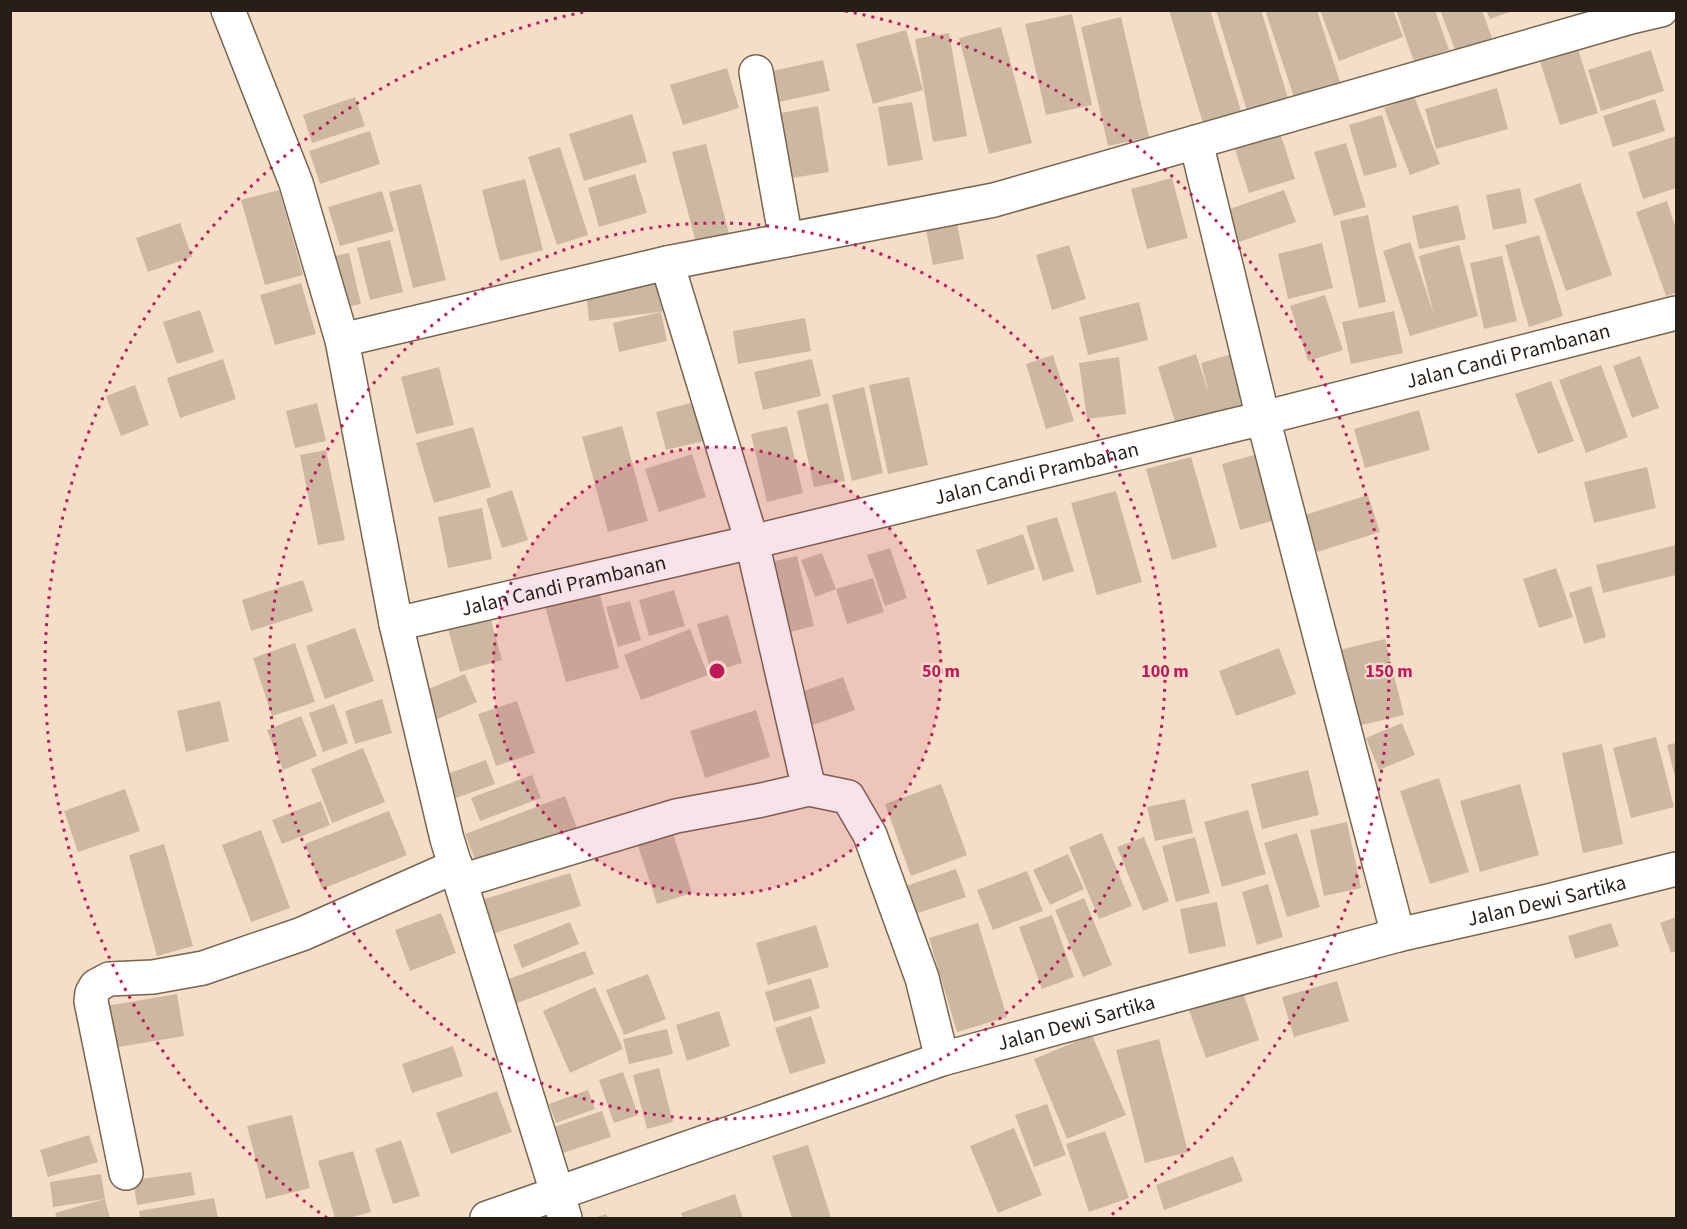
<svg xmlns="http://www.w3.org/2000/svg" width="1687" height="1229" font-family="'Source Sans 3',sans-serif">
<rect width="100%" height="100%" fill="#f4dec7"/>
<path fill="#ccb8a1" d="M1169,10h41l31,101 -38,12z
M1216,10h45l28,91 -41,13z
M1265,10h52l23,72 -46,15z
M1320,10h73l10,27 -64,24z
M1396,10h39l14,40 -35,12z
M1440,10h42l10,28 -36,14z
M1486,10h26l1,1 -23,8z
M1072,14l20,91 -46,10 -21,-91z
M1121,17l28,120 -41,9 -27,-119z
M1001,27l31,116 -43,11 -30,-116z
M906,30l17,60 -50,14 -17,-60z
M949,33l18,103 -34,6 -18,-103z
M1578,49l20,64 -38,12 -20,-64z
M1651,50l13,41 -63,20 -13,-41z
M823,60l7,31 -51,11 -7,-31z
M727,68l12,40 -56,17 -13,-40z
M1497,88l11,41 -72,20 -11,-40z
M1414,96l26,68 -30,11 -26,-67z
M355,97l10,29 -53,17 -9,-28z
M1655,99l10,32 -52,16 -10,-31z
M912,102l11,58 -35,6 -10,-59z
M818,106l11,66 -37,6 -11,-65z
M632,114l15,48 -63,19 -15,-47z
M1382,115l15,52 -33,9 -15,-51z
M1278,126l17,53 -46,14 -17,-53z
M370,131l10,33 -60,20 -11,-33z
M1676,136v52l-33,11 -15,-47z
M1346,143l20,64 -32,9 -20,-64z
M706,144l23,90 -33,9 -24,-91z
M560,147l28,88 -31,10 -29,-88z
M635,174l12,39 -48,14 -11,-39z
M1172,178l16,60 -41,11 -16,-60z
M525,179l18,71 -43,11 -18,-71z
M1580,183l32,92 -46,16 -32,-92z
M421,184l25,96 -33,8 -24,-96z
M1520,188l7,35 -34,7 -7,-35z
M279,190l24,85 -38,10 -24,-85z
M1284,190l12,32 -63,22 -12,-32z
M382,191l12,40 -54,15 -12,-39z
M1667,201l9,28v64l-10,3 -30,-84z
M1458,205l8,34 -47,10 -7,-33z
M955,213l9,46 -31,6 -9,-45z
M1368,215l18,87 -27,6 -19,-87z
M180,223l12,34 -44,15 -12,-34z
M1539,235l24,81 -34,11 -24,-82z
M390,240l13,52 -33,8 -13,-52z
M1410,242l24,73 -15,-59 40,-11 19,71 -68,20 -27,-85z
M1322,243l11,45 -45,11 -10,-45z
M1069,245l17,54 -34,11 -16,-55z
M349,253l12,51 -24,5 -12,-51z
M1502,256l15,65 -33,8 -14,-66z
M663,281l3,30 -77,10 -3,-29z
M301,283l15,51 -41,11 -15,-50z
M1325,295l18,55 -35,11 -18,-55z
M1139,302l9,38 -60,15 -9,-38z
M200,310l14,42 -37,12 -14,-42z
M1394,311l9,42 -52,11 -9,-42z
M661,312l6,29 -48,11 -6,-29z
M805,318l6,33 -73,13 -5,-33z
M1196,354l14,43 -9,-34 31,-9 16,55 -70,22 -20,-64z
M1053,355l21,66 -28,8 -20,-65z
M1640,356l19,52 -27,10 -19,-52z
M1119,357l7,57 -39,5 -8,-56z
M223,359l13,40 -56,19 -13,-40z
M812,359l9,37 -58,14 -9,-38z
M1601,365l27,72 -42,16 -27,-73z
M439,367l15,58 -38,9 -15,-57z
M909,377l19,88 -40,9 -19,-89z
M1551,381l23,60 -36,13 -23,-60z
M135,385l14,40 -28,11 -15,-40z
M864,387l19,86 -31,8 -20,-86z
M694,402l10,39 -38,9 -10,-38z
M317,403l9,38 -31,7 -9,-37z
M828,403l17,78 -31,6 -17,-76z
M1419,410l11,40 -65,18 -11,-39z
M622,426l26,95 -40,11 -26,-95z
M787,426l16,67 -36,9 -16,-68z
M473,427l18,60 -57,16 -18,-60z
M326,450l19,90 -27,5 -18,-90z
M1261,453l18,66 -39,11 -18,-66z
M692,454l14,43 -47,15 -14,-43z
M1191,457l26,90 -45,13 -26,-91z
M1647,467l9,41 -62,15 -10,-41z
M512,490l16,50 -26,8 -16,-49z
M1116,491l26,91 -45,13 -26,-92z
M1368,495l12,37 -63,20 -12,-37z
M482,508l10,51 -44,9 -10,-51z
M1057,517l17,54 -31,10 -17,-55z
M1023,534l12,35 -47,16 -12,-35z
M1676,545v30l-73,18 -7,-28z
M890,548l17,50 -22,8 -18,-51z
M822,553l14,36 -21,8 -14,-37z
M797,556l17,70 -36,9 -17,-71z
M1556,568l17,49 -34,11 -16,-49z
M873,578l11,34 -37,12 -11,-35z
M303,580l10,31 -62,20 -9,-31z
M1591,586l15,51 -22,7 -15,-51z
M674,590l11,36 -36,10 -10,-36z
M599,591l20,77 -53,14 -21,-76z
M630,601l11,39 -23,7 -12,-40z
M489,613l13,47 -42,12 -13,-47z
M728,615l14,48 -31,9 -14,-48z
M355,628l19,53 -49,18 -19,-53z
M690,629l18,46 -67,25 -17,-45z
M1385,639l19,76 -55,13 -18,-76z
M295,643l20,59 -43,14 -19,-58z
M1279,648l17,46 -60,22 -17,-45z
M465,674l12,28 -44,19 -12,-29z
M843,677l12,33 -42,15 -12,-33z
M382,699l10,34 -37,11 -10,-33z
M220,701l9,40 -43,11 -9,-41z
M517,701l18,52 -39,13 -18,-52z
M334,704l14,39 -25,9 -14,-39z
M756,710l14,47 -65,21 -15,-47z
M301,716l16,40 -34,14 -16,-40z
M1402,723l13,32 -36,15 -13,-32z
M1656,737l18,70 -43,11 -18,-70z
M1676,743v38l-9,-36z
M1602,744l21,100 -40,9 -21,-100z
M363,748l22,54 -53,21 -21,-54z
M486,760l9,24 -50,18 -9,-24z
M1308,770l11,45 -57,14 -11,-45z
M532,775l9,23 -61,23 -9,-23z
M1439,778l30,94 -39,12 -30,-93z
M941,784l26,71 -56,21 -26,-72z
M1520,784l19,71 -59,17 -20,-71z
M125,789l15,42 -62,21 -14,-41z
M565,796l12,32 -100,37 -12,-31z
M1185,799l8,34 -38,8 -8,-34z
M321,801l9,24 -48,19 -10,-24z
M1248,810l18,64 -44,13 -18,-65z
M389,811l18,44 -85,34 -17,-45z
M669,821l23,72 -35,11 -23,-71z
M1347,822l14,66 -37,8 -14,-66z
M261,830l29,78 -39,14 -29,-77z
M1102,833l30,73 -33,13 -30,-72z
M1297,833l23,74 -33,10 -23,-74z
M1144,837l25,64 -26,10 -26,-64z
M1195,837l15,56 -34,9 -14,-56z
M164,844l29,102 -36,10 -28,-101z
M1068,854l16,35 -34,16 -17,-35z
M956,869l10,28 -57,19 -9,-28z
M1027,871l16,40 -50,19 -16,-40z
M570,873l11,33 -86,27 -11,-34z
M1268,884l15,53 -26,8 -15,-53z
M1084,898l28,67 -29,12 -28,-67z
M1217,902l9,44 -37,8 -9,-45z
M441,913l15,40 -46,18 -15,-41z
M1052,915l22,62 -32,12 -23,-62z
M1676,917v34l-5,2 -11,-30z
M570,922l9,22 -57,24 -9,-23z
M978,923l29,94 -50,15 -28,-94z
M1611,923l8,23 -44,13 -7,-23z
M816,925l13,42 -61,18 -12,-42z
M585,951l9,23 -82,31 -9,-24z
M648,974l18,45 -42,16 -18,-45z
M811,978l9,30 -46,14 -9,-30z
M1337,981l12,40 -55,16 -12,-40z
M595,987l28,62 -53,24 -27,-62z
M1243,992l16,48 -53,18 -17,-48z
M177,994l7,42 -77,13 -7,-42z
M719,1011l11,35 -43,15 -11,-36z
M811,1016l15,47 -36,11 -15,-46z
M667,1029l6,25 -44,10 -6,-25z
M1092,1035l34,80 -59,24 -33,-80z
M1159,1039l29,113 -43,11 -29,-113z
M453,1046l10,30 -51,17 -10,-29z
M659,1068l14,54 -26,7 -14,-54z
M623,1072l15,43 -24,8 -15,-43z
M588,1090l7,19 -39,14 -7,-19z
M497,1091l15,41 -61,22 -15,-41z
M1047,1104l19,51 -32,12 -19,-52z
M602,1111l9,26 -54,18 -9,-26z
M292,1115l18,73 -44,11 -19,-73z
M1014,1128l28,67 -44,18 -28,-67z
M1105,1131l24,67 -40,14 -23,-68z
M89,1135l9,27 -50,15 -8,-27z
M401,1140l19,56 -27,8 -18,-55z
M808,1145l23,73h-39l-20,-62z
M353,1151l18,61 -22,6h-14l-17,-57z
M1233,1156l10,25 -79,29 -8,-25z
M191,1172l4,23 -58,10 -4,-25z
M101,1174l4,25 -52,8 -3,-25z
M735,1194l8,24h-60l-2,-5z
M214,1198l4,20h-78l-1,-7z
M105,1199l5,19h-53l-2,-5z
M606,1214l2,4h-14z"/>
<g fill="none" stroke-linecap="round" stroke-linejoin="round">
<defs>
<g id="minor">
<path d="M228,10l68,173 46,157 54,284 51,215 118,379"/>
<path d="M756,72l30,168"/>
<path d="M1196,142l67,276 135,517"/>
<path d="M667,263l85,279 57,247"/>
<path d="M342,340l325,-77 327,-63 637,-183 30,-7"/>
<path id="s1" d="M396,624l356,-82 511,-124 413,-105"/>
<path d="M461,881l215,-65 86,-16 47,-11 39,8 22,38 52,143 20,81"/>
<path d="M126,1173l-35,-172 1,-8 4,-7 13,-7 44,-2 50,-9 99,-34 154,-68"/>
<path id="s2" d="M487,1218l455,-159 456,-124 150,-34 128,-32"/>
</g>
</defs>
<use href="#minor" stroke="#776550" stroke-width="36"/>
<use href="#minor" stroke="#fff" stroke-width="33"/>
</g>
<circle cx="717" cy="671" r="224" fill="#c2185b" fill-opacity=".12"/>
<g fill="none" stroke="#c2185b" stroke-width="3" stroke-dasharray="3 6">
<circle cx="717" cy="671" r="224"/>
<circle cx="717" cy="671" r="448"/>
<path d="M327 1218A672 672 0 0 1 589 11M845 11A672 672 0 0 1 1107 1218"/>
</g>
<g text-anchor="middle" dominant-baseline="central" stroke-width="4.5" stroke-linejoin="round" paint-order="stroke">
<g font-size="21" fill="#271f17" stroke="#f4dec7">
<text stroke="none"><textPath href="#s1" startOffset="1144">Jalan Candi Prambanan</textPath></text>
<text stroke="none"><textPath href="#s1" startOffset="658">Jalan Candi Prambanan</textPath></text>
<text stroke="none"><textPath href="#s1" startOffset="172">Jalan Candi Prambanan</textPath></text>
<text stroke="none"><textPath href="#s2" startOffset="1107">Jalan Dewi Sartika</textPath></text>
<text stroke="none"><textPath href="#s2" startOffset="621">Jalan Dewi Sartika</textPath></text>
</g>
</g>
<circle cx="717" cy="671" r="9" fill="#c2185b" stroke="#f4dec7" stroke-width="3"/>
<g font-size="18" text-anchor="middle" font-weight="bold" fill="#c2185b" stroke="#f4dec7" stroke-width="4.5" stroke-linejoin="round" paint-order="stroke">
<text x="941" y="677">50 m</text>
<text x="1165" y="677">100 m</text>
<text x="1389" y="677">150 m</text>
</g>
<rect width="1687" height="1229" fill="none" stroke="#271f17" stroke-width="24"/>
</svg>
